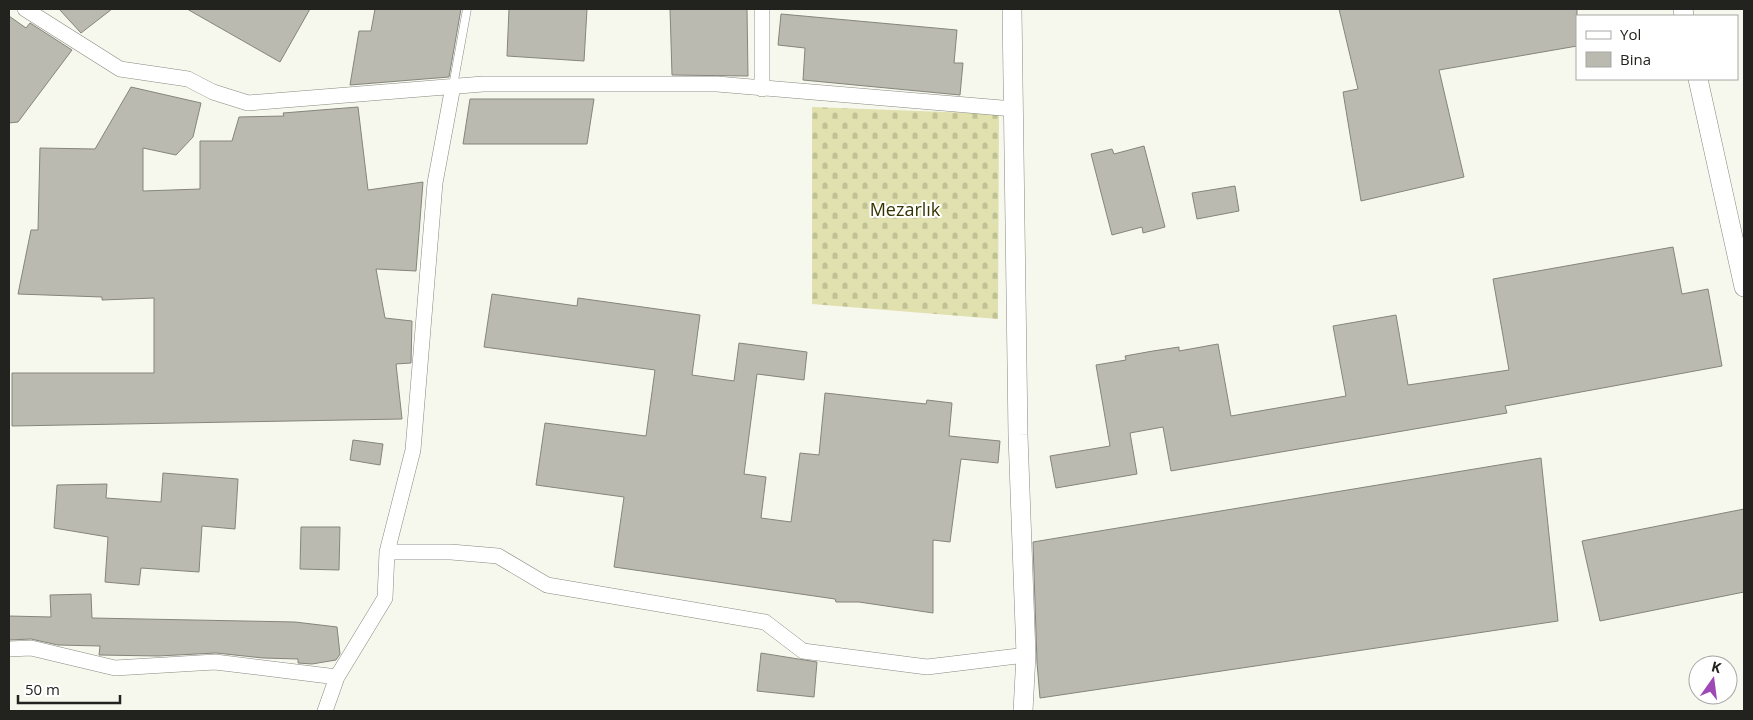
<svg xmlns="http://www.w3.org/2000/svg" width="1753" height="720" font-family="'Open Sans',sans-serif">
<defs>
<pattern id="cemetery-stones" width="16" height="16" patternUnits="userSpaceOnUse" patternTransform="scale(1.25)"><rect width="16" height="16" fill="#e0e1ae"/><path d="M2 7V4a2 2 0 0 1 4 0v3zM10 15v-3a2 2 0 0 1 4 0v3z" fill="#c0c195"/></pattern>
</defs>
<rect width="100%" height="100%" fill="#f6f7ed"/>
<path fill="url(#cemetery-stones)" d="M812,107l187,7 -1,205 -186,-15z"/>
<path fill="#babab1" stroke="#85857c" d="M59,9h53l-31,24z
M187,9h123l-30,53z
M375,9h86l-12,68 -99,8 9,-54h12z
M509,9h78l-3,52 -77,-5z
M670,9h77l1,67 -76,-1z
M1339,9h238v37l-138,24 25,107 -103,24 -18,-109 15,-3z
M781,14l176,16 -3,33h9l-3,32 -157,-15 2,-32 -27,-3z
M9,16l17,12 4,-5 42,27 -54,72 -9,1z
M131,87l70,16 -8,34 -17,18 -33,-7v43l57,-2v-48h32l7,-24 45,-1 -1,-3 75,-6 10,83 55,-8 -7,89 -40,-2 9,49 27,3 -1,42 -15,1 6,55 -390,7v-53h142v-75l-52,2v-3l-84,-3 13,-64h7l2,-82 55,1z
M470,99h124l-7,45h-124z
M1144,146l21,81 -22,6 -1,-6 -30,8 -21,-81 21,-5 2,5z
M1235,186l4,25 -42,8 -5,-26z
M1673,247l9,47 26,-5 14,77 -217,40 2,7 -336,58 -8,-44 -33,6 7,41 -81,14 -6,-32 60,-10 -14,-81 30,-5 -1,-4 28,-5 26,-4v4l39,-7 13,72 115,-20 -13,-70 63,-11 12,70 101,-15 -16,-91z
M492,294l85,12 1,-8 122,17 -8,60 42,6 5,-38 68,9 -3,28 -47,-6 -13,100 22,3 -5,41 30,4 9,-69 19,2 6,-62 101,11 1,-4 25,3 -3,33 51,5 -2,22 -37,-4 -11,83 -17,-2v73l-74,-11h-23l-1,-3 -221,-32 10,-70 -88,-12 9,-62 101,13 9,-66 -171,-23z
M353,440l30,4 -3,21 -30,-5z
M1541,458l17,163 -518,77 -3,-35 -4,-121z
M163,473l75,6 -3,50 -33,-3 -3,46 -58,-4 -2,17 -34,-3 3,-45 -54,-9 3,-43 50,-1 -1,14 55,4z
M1744,509v83l-144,29 -18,-80z
M301,527h39l-1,43 -39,-1z
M91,594l1,24 203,4 42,5 3,27 -4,6 -24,4 -14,-1v-4l-35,-1 -47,-5 -58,3 -59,-1 1,-9 -42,-1 -27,-6 -22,1v-24l42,1 -1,-22z
M761,653l56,9 -3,35 -57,-6z"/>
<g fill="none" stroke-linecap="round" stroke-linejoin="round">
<defs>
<path id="service" d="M453,86l14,-77"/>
<path id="minor" d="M25,9l95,60 68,10 25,13 35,11 235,-19h234l297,25
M762,9v80
M387,552h64l47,4 49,29 218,37 38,29 124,16 99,-12
M9,649l22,-1 84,20 100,-6 122,15
M325,711l12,-34 48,-79 2,-46 26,-102 22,-267 18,-97"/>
<path id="tertiary" d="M1012,9l6,426 8,220 -3,56
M1683,9l1,7
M1698,79l46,208"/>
</defs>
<use href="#service" stroke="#898980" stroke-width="9"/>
<use href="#minor" stroke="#898980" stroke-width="16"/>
<use href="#tertiary" stroke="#898980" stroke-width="20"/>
<use href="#service" stroke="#fff" stroke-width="8"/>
<use href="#minor" stroke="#fff" stroke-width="15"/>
<use href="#tertiary" stroke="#fff" stroke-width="19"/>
</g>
<g text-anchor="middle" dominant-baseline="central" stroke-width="4" stroke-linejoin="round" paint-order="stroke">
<g font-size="18" fill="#353400" stroke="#fff">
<text x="905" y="209">Mezarlık</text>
</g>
</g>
<rect width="1753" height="720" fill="none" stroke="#22221e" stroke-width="20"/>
<rect x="1576" y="15" width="162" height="65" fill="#ffffff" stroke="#a7a7a5"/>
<rect x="1586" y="31" width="25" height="8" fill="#ffffff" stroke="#a7a7a5"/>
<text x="1620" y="40" font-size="15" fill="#22221e">Yol</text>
<rect x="1586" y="52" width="25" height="15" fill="#babab1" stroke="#a7a7a5"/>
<text x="1620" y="65" font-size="15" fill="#22221e">Bina</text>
<g transform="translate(1713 680) rotate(14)"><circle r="24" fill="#ffffff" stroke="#a7a7a5"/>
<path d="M0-4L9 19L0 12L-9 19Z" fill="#9e48b6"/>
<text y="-8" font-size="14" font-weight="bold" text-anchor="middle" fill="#22221e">K</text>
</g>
<path d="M18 695v8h102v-8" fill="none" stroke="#22221e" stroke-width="2.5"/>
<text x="25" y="695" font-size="15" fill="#22221e" stroke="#ffffff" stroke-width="4" paint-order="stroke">50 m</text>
</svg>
